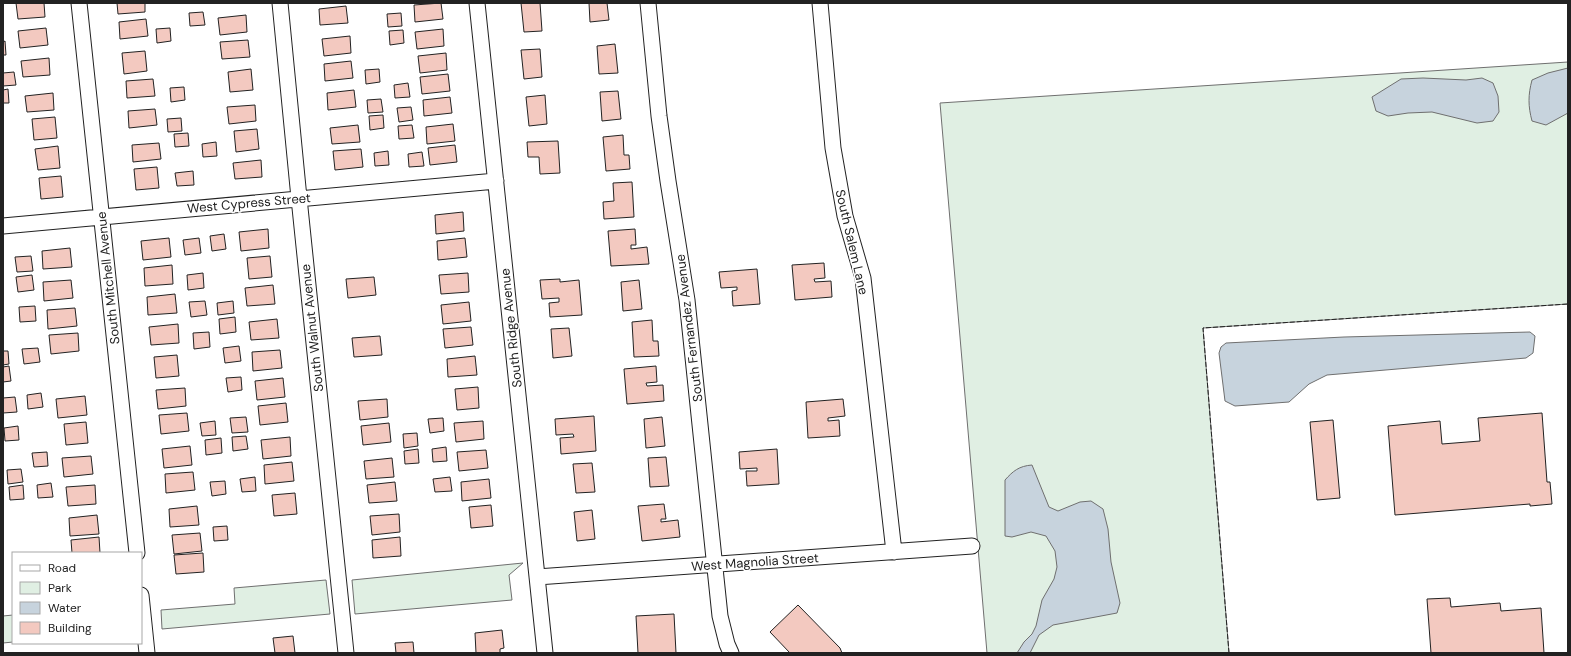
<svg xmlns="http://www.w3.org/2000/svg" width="1571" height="656" font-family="'DM Sans',sans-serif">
<rect width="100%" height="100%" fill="#fff"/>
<path fill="#e0efe3" stroke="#6f6f6f" d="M1568,62v242l-365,24 26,325h-242l-47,-550z
M523,563l-14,12 3,25 -157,14 -3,-34z
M326,580l4,34 -168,15 -1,-19 74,-6 -1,-16z
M13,615v27l-10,1v-27z"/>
<path fill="#c7d3dd" stroke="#6f6f6f" d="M1568,68v45l-22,12 -14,-4c-4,-15 -4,-26 0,-41l16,-7z
M1423,78l43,2 16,-2 11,5 5,13 1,16 -6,9 -16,2 -45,-11 -24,1 -20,3 -12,-5 -4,-14 29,-18z
M1530,332l5,4 -2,17 -7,5 -199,17 -18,9 -20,18 -54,4 -10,-5 -6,-48 2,-6 5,-4 118,-6z
M1032,465l17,42 9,4 22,-9 11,-1 12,8 5,20 3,33 9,41 -3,10 -64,12 -14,10 -9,18h-13l7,-11 8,-8 4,-8 6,-26 12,-21 3,-12 -2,-16 -9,-15 -15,-4 -19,5 -7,-1v-56c8,-9 14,-14 27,-15z"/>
<path fill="#f3c9c0" stroke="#222" d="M16,3h28l1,14 -27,2z
M117,3h28v9l-27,2z
M441,3l2,16 -28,3 -1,-17z
M521,3h19l2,28 -18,1z
M589,3h18l2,17 -19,2z
M346,6l2,17 -28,2 -1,-16z
M203,12l2,13 -15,1 -1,-13z
M401,13l1,13 -14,1 -1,-13z
M246,15l1,17 -27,3 -2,-17z
M146,19l2,17 -28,3 -1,-17z
M46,28l2,17 -28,3 -2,-17z
M170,28l1,13 -14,2 -1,-14z
M443,29l1,17 -27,3 -2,-17z
M403,30l1,13 -14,2 -1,-14z
M350,36l1,17 -27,3 -2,-17z
M248,40l2,17 -28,2 -2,-17z
M5,41l1,14h-3v-13z
M615,44l3,29 -19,1 -2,-28z
M540,49l2,28 -18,2 -3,-29z
M145,51l2,20 -23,3 -2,-21z
M446,53l1,17 -27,3 -2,-17z
M49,58l1,17 -27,2 -2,-16z
M351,61l2,17 -28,3 -1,-17z
M251,69l2,21 -23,2 -2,-20z
M379,69l1,13 -14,2 -1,-14z
M14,72l2,13 -13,1v-13z
M448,74l2,17 -28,3 -2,-17z
M153,79l2,17 -28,2 -1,-17z
M408,83l2,14 -15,1 -1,-13z
M184,87l1,13 -14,2 -1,-14z
M8,89l1,14h-6v-13z
M354,90l2,17 -28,3 -1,-17z
M618,91l3,28 -19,2 -2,-29z
M53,93l1,17 -27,2 -2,-16z
M545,95l2,29 -18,2 -3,-29z
M450,97l2,16 -28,3 -1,-16z
M381,99l2,13 -15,1 -1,-13z
M255,105l1,16 -27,3 -2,-17z
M411,107l2,13 -14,2 -2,-14z
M155,109l2,16 -28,3 -1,-17z
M383,115l1,13 -14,2 -1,-14z
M55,117l2,21 -23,2 -2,-21z
M181,118l1,13 -14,1 -1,-13z
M453,124l2,17 -28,3 -1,-17z
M358,125l2,17 -28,2 -2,-16z
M412,125l2,13 -15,1 -1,-13z
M257,129l2,20 -23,3 -2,-21z
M188,133l1,13 -14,1 -1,-13z
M623,135l1,20h5l1,14 -24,2 -3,-34z
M558,141l2,32 -20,1 -1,-17h-11l-1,-15z
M216,142l1,14 -14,1 -1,-13z
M159,143l2,16 -28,3 -1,-17z
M455,145l2,17 -27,3 -2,-17z
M58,146l2,22 -22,2 -3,-21z
M361,149l2,18 -28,3 -2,-19z
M388,151l1,14 -14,1 -1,-13z
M422,152l2,14 -15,1 -1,-13z
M261,160l1,17 -27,2 -2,-16z
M157,167l2,21 -23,2 -2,-21z
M193,171l1,14 -17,1 -2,-13z
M61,176l2,21 -22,2 -2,-21z
M632,182l2,35 -30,2 -1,-17 11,-1 -1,-18z
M463,212l1,19 -28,3 -1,-19z
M268,229l1,19 -28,3 -2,-19z
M635,229l1,16h-5v4l16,-2 2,17 -38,2 -3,-35z
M224,234l2,15 -14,2 -2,-15z
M169,238l2,19 -28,3 -2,-19z
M199,238l2,15 -16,2 -2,-15z
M465,238l2,19 -29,3 -1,-19z
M70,248l2,19 -29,2 -1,-18z
M31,256l2,15 -16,1 -2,-15z
M270,256l2,21 -23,2 -2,-21z
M824,263l1,15 -11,1 1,3 16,-1 1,16 -37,3 -3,-35z
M172,265l1,19 -28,2 -1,-18z
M757,269l3,35 -27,2 -1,-15 5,-1v-3l-16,1 -2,-16z
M203,273l1,15 -16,2 -1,-15z
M468,273l1,19 -28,2 -2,-19z
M32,275l2,15 -16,2 -2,-15z
M374,277l2,18 -28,3 -2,-19z
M560,279v3l19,-2 3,35 -32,2 -1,-14 10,-1v-4l-17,1 -2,-19z
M71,280l2,18 -29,3 -1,-19z
M639,280l3,29 -19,2 -2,-29z
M273,285l2,19 -28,2 -2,-18z
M175,294l2,19 -29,2 -1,-18z
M205,301l2,14 -16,2 -2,-15z
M233,301l1,12 -16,2 -1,-12z
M469,302l2,19 -28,3 -2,-19z
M35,306l1,15 -16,1 -1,-15z
M75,308l2,18 -29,3 -1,-19z
M235,317l1,15 -16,2 -1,-15z
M277,319l2,19 -28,2 -2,-18z
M652,320l1,21h5l1,15 -25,1 -2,-35z
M178,324l1,19 -28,2 -2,-18z
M471,327l2,18 -28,3 -2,-19z
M569,328l3,28 -19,2 -2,-29z
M209,332l1,15 -16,2 -1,-16z
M78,333l1,18 -28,3 -2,-19z
M380,336l2,19 -28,2 -2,-19z
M239,346l2,15 -16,2 -2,-15z
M38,348l2,14 -16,2 -2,-15z
M280,350l2,18 -29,3 -1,-19z
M3,351h5l1,13 -6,1z
M177,355l2,21 -23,2 -2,-21z
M475,356l2,19 -29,2 -1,-18z
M9,366l2,15 -8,1v-15z
M656,366l1,16 -11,1 1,3 16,-1 1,16 -37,3 -3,-35z
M241,377l1,13 -14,2 -2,-14z
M283,378l2,19 -28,3 -2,-19z
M478,387l1,21 -22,2 -2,-21z
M185,388l1,18 -28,3 -2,-19z
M41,393l2,14 -15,2 -1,-14z
M85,396l2,19 -29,3 -2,-19z
M15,397l2,15 -14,1v-15z
M387,399l1,18 -28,3 -2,-19z
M843,399l2,17 -17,2v3l11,-1 1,16 -32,2 -2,-36z
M286,403l2,19 -28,3 -2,-19z
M187,413l2,18 -28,3 -2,-19z
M1542,413l5,69h3l2,22 -22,2v-2l-135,11 -7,-89 52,-5 2,23 38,-3 -2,-23z
M594,416l2,35 -35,3 -1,-16 14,-1 -1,-3 -17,1 -1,-16z
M246,417l2,15 -16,1 -2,-15z
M662,417l3,29 -19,2 -2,-29z
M443,418l1,13 -14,2 -2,-14z
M1333,420l7,78 -23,2 -7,-78z
M215,421l1,14 -14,1 -2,-13z
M483,421l1,18 -28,3 -2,-19z
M86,422l2,21 -22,2 -2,-21z
M389,423l2,19 -28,3 -2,-19z
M18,426l1,14 -14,1 -1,-13z
M417,433l1,13 -14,2 -1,-14z
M246,436l2,13 -15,2 -1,-14z
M290,437l1,19 -28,3 -2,-19z
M221,438l1,15 -16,2 -1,-15z
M190,446l2,19 -28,3 -2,-19z
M446,447l1,14 -14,1 -1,-13z
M418,449l1,14 -14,1 -1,-13z
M777,449l2,35 -32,2 -1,-15h11v-3l-17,1 -1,-17z
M486,450l2,18 -29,3 -2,-19z
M47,452l1,14 -14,1 -2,-14z
M91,456l2,18 -29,3 -2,-19z
M666,457l3,29 -19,1 -2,-29z
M392,458l2,19 -28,2 -2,-18z
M292,462l2,19 -29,3 -1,-19z
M592,463l3,29 -19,1 -3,-29z
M21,469l2,13 -15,2 -1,-14z
M193,472l2,18 -29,3 -1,-19z
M255,477l1,14 -14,1 -2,-13z
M450,477l2,14 -17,1 -2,-13z
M489,479l2,19 -29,3 -1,-19z
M225,481l1,13 -14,2 -2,-14z
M395,482l2,19 -28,2 -2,-18z
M51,483l2,14 -15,1 -1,-13z
M23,485l1,14 -14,1 -1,-13z
M95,485l1,19 -28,2 -2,-19z
M295,493l2,21 -23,2 -2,-21z
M664,504l2,15h-5v3l17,-2 2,17 -38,4 -4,-35z
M491,505l2,21 -22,2 -2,-21z
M197,506l2,19 -29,2 -1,-18z
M592,510l3,29 -18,2 -3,-29z
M399,514l1,18 -28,3 -2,-19z
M97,515l2,19 -29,2 -1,-18z
M227,526l1,14 -14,1 -1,-14z
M200,533l2,18 -28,3 -2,-19z
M99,537l1,16h-28l-1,-13z
M400,537l1,19 -28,2 -1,-18z
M203,553l1,19 -28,2 -2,-19z
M1450,598l1,9 49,-4 1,8 40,-3 3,45h-113l-4,-54z
M798,605l42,43 2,5h-52l-20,-21z
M674,614l2,39h-38l-2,-37z
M502,630l2,18 -4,1v4h-24l-1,-20z
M293,636l2,17h-20l-2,-15z
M413,642l1,11h-18l-1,-10z"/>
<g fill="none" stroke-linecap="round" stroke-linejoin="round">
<defs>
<path id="minor" d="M79,3l58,550
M280,3l19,195 47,455
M477,3l68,650
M648,3l11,113 9,65 19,119 33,316 7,28 4,9
M820,3l13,145 12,68 18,62 31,274
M3,226l493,-45
M537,577l435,-31
M141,595l6,58"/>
</defs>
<use href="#minor" stroke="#222" stroke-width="17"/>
<use href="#minor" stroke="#fff" stroke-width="15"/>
<path stroke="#222" stroke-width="1" stroke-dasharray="5 2" stroke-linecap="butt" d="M1229,653l-26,-325 365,-24"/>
</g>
<g text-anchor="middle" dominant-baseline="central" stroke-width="3" stroke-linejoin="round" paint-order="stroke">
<g font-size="13" fill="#222" stroke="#fff">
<text transform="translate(249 203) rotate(-5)">West Cypress Street</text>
<text transform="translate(852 242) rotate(77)">South Salem Lane</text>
<text transform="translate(108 278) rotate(-96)">South Mitchell Avenue</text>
<text transform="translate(312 328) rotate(-96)">South Walnut Avenue</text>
<text transform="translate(511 328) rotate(-96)">South Ridge Avenue</text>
<text transform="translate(689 328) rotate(-97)">South Fernandez Avenue</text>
<text transform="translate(755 562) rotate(-4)">West Magnolia Street</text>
</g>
</g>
<rect width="1571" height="656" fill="none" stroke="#222222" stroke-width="8"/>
<rect x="12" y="552" width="130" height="92" fill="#ffffff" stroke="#a7a7a7"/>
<rect x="20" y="565" width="20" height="6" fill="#ffffff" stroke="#a7a7a7"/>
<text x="48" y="572" font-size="12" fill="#222222">Road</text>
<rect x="20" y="582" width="20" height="12" fill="#e0efe3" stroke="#a7a7a7"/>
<text x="48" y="592" font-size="12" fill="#222222">Park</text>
<rect x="20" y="602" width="20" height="12" fill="#c7d3dd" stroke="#a7a7a7"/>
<text x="48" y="612" font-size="12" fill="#222222">Water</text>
<rect x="20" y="622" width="20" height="12" fill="#f3c9c0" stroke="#a7a7a7"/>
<text x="48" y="632" font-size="12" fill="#222222">Building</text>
</svg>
